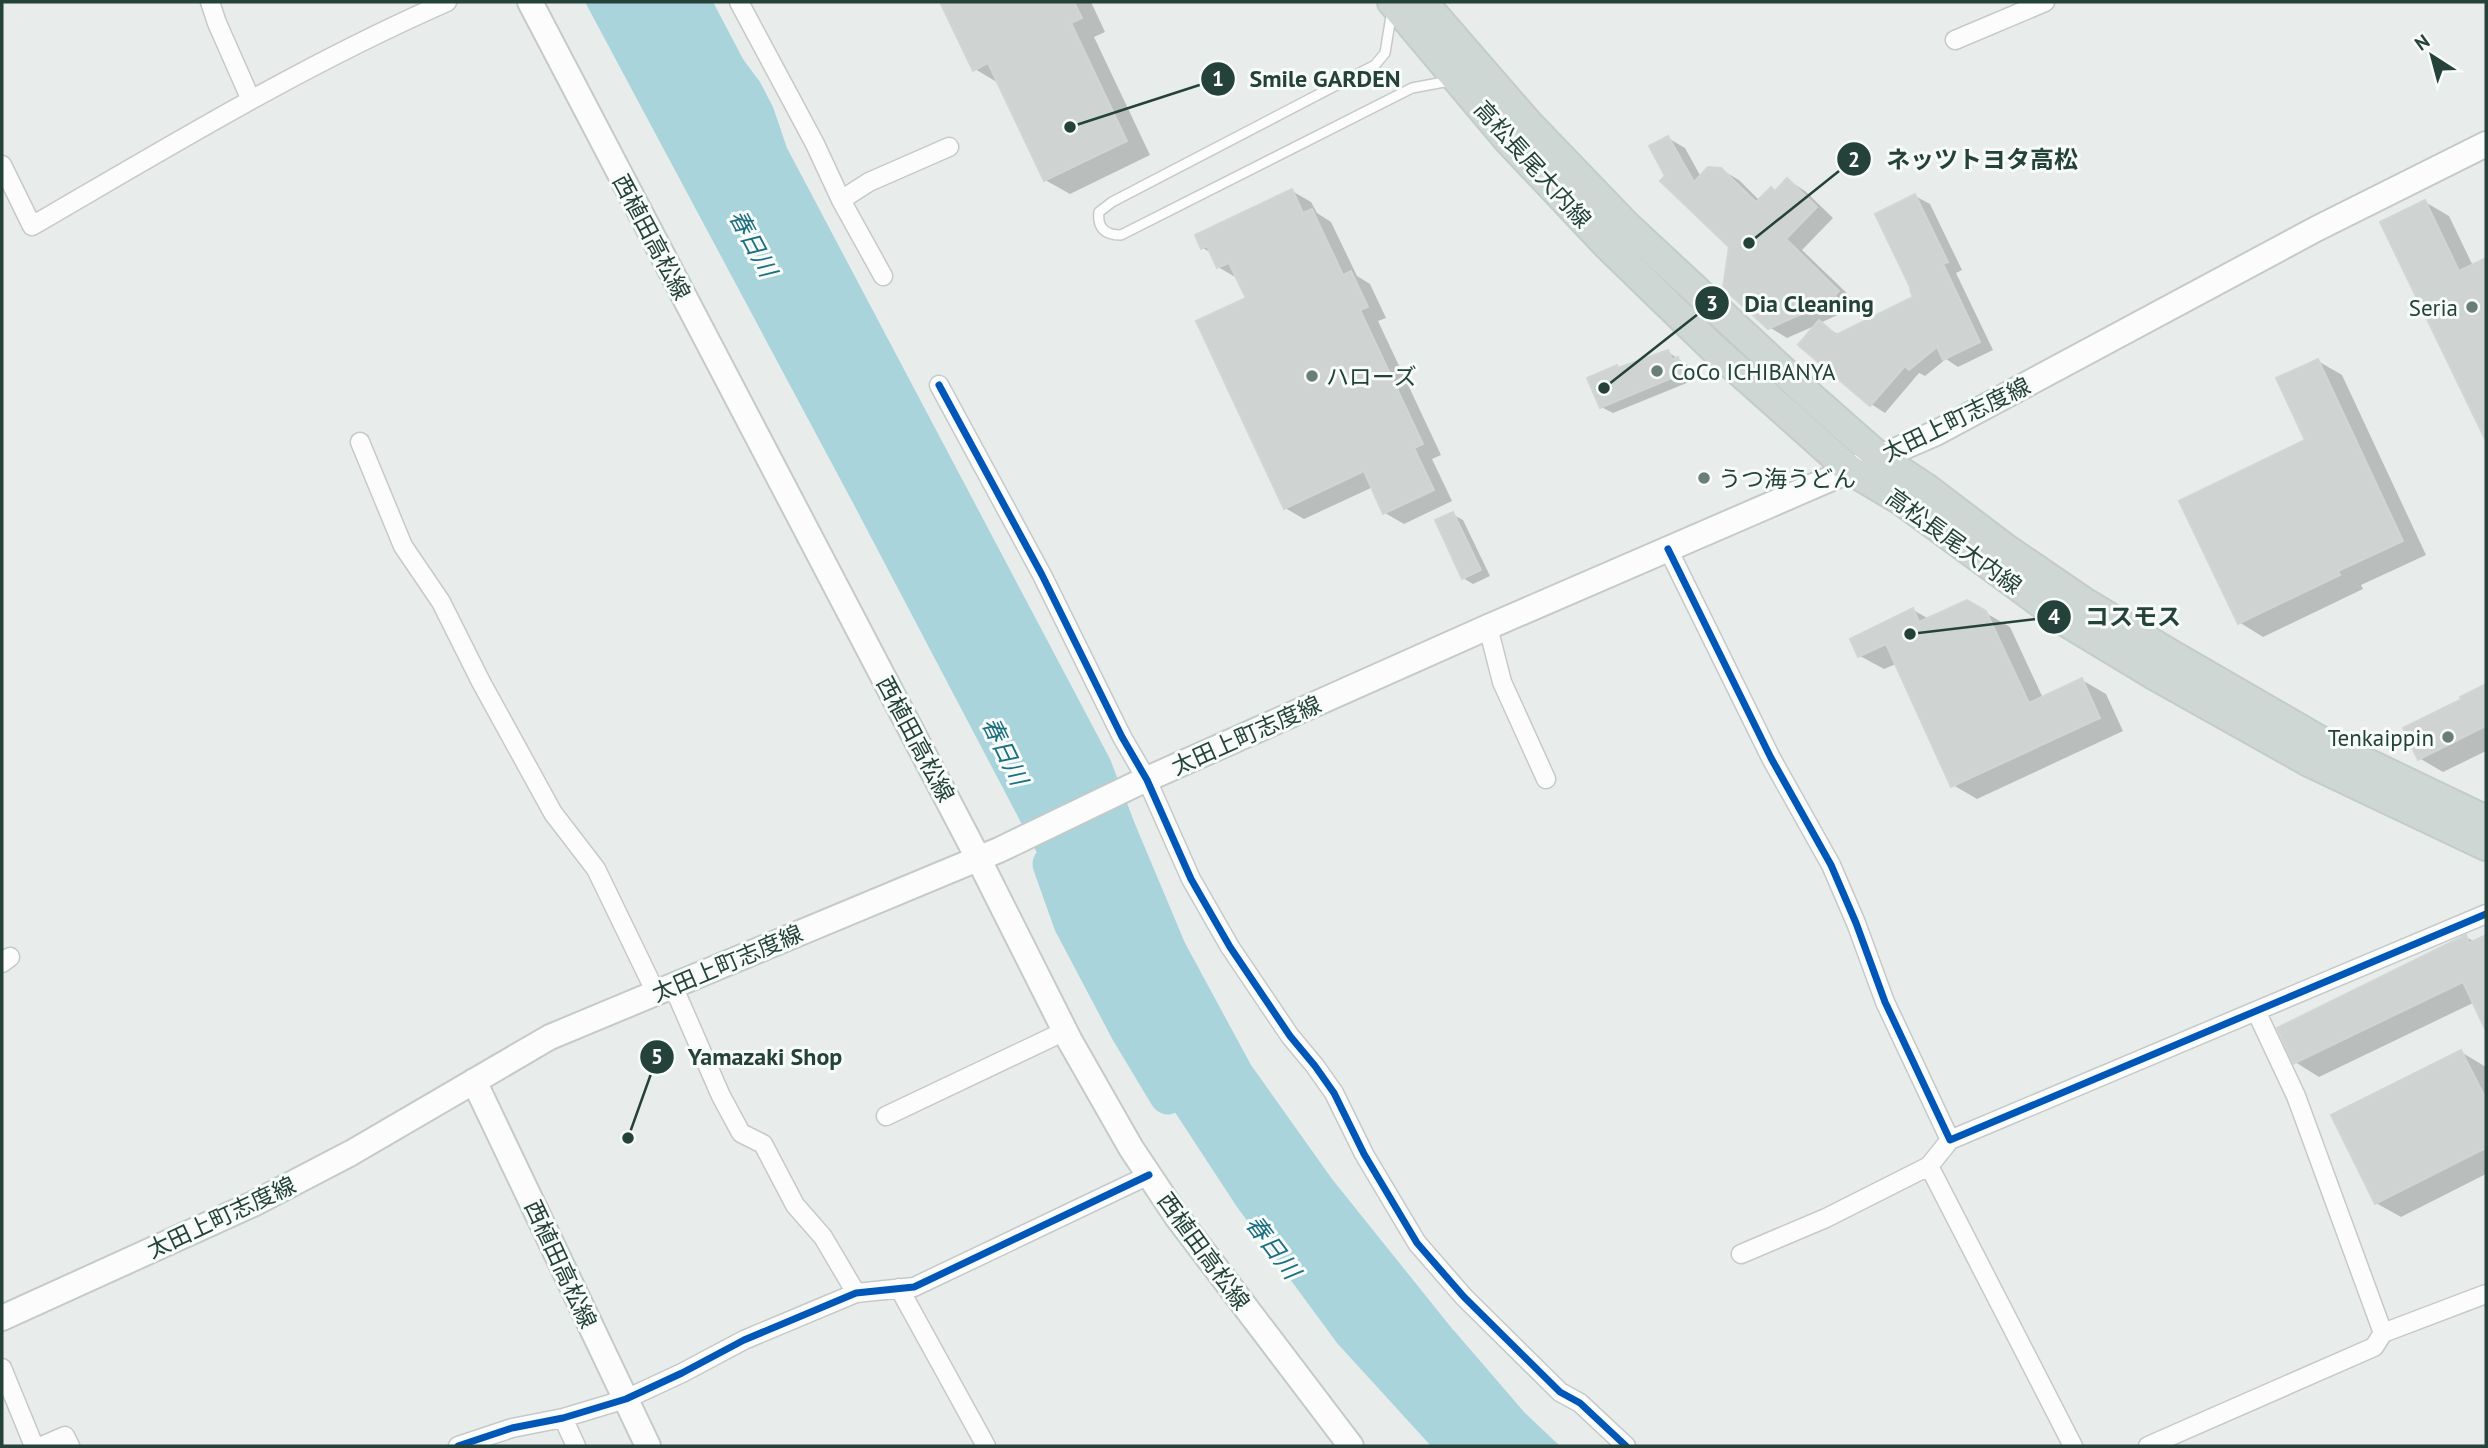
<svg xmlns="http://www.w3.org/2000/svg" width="2488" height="1448" font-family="'PT Sans','Noto Sans JP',sans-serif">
<rect width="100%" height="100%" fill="#e8edeb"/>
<path fill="#a9d4db" d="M585,2h128l30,57 17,23 13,25 14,41 323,611 25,65 50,119 66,122 81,114 118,147 75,87 35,33h-129l-94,-103 -100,-136 -70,-107 -314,-597z"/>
<path fill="#0003" d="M942,2h149l14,30 -11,5 56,118 -80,39 -25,-14 -45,-96 -25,-15z
M1668,138l17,10 16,29 19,-8 19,11 21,21 16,-9 12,-12 17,11 28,27 -31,32 54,52 -5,4 2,2 -33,15 19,12 76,-37v-102l15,8 32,66 -6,3 37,77 -35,17 -12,-8 -21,17 -6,-3 -34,40 -14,-9 -52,-80 -32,14 -18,-11 -38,-80 -64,-71z
M1292,191l19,11 6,11 14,9 26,54 13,8 16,34 -8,3 63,134 -9,4 20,42 -48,23 -19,-11 -12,-26 -69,32 -19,-11 -37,-209 -11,-21 -19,-11 -7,-14 -8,-5z
M2425,202l24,14 24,50 13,-6v175l-104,-213z
M1668,352l21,14 5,14 -81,33 -12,-6 19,-38z
M2318,361l24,14 84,180 -65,30 2,4 -100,48 -24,-15 69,-181z
M1452,514l11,6 27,56 -17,8 -10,-6z
M1967,602l43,25 33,71 39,-18 24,14 17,37 -146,68 -24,-14 -57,-121 -12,5 -24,-13 53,-46 16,9z
M2486,686v65l-43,21 -24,-14 -14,-30z
M2466,937l9,5 11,-4v88l-11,-24 -156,75 -24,-15z
M2461,1052l25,15v107l-85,43 -25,-14z"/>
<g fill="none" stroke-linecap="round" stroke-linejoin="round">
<path stroke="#a9d4db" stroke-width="37" d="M1051,864l21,59 57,108 39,65"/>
</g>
<path fill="#cfd4d2" stroke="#d1d6d4" stroke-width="2" d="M940,2h134l8,16 -11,5 56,118 -83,40 -56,-118 -15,8z
M1668,136l26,46 14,-15 13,1 35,34 15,-15 4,4 12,-13 30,29 -31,32 53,52 -4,4 2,3 -69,31 -45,-41 6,-41 -69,-66 5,-5 -16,-30z
M1292,189l11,24 9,-4 31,66 8,-4 17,36 -8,3 63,134 -9,4 20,42 -51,24 -19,-43 -80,38 -88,-188 50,-23 -17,-35 -12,5 -10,-22 -6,3 -6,-14z
M1915,194l33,68 -5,2 37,78 -37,18 -6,-13 -28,23 -4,-4 -35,40 -72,-61 21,-25 17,15 77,-38 -3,-7 1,-1 -36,-75z
M2425,200l34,71 27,-13v183l-106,-219z
M1668,350l4,9 6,-2 6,16 -84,35 -13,-30 30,-13 1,3z
M2318,359l85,182 -65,30 2,4 -102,49 -59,-123 126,-61 -29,-62z
M1453,512l28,58 -19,9 -27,-59z
M1967,600l19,11 43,92 53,-25 18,40 -149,69 -65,-143 -28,13 -8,-18 63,-31 6,14z
M2486,684v42l-68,34 -15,-32 59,-29 -2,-2z
M2466,935l3,8 17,-8v96l-23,-49 -170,82 -16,-36z
M2461,1050l25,49v49l-111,56 -44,-89z"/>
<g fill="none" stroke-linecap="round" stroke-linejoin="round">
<defs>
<path id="service" d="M1392,10l-7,43 -10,12 -263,137 -13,10c-2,16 6,23 22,23l291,-147 32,-6 7,2"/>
<path id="minor" d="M210,2l7,21 34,77
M739,2l76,142 26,56 42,76
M1955,40l90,-38
M2,165l30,61c136,-79 271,-161 415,-224
M841,200l28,-18 80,-35
M939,385l103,190 80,162 25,43 44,99 39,68 60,89 25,30 19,27 30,61 53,89 47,54 96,95 20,11 46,43
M360,442l43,104 38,56 40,80 72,131 43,56 60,124
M1668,549l103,209 60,107 25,58 29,79 65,138 536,-226
M1488,627l14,55 44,97
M2,963l8,-6
M673,986l48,110 20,37 22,11 32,61 28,32 33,56
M2256,1011l40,85 87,237 103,-39
M886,1116l179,-85
M1950,1140l-21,26 144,280
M1741,1254l85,-36 103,-52
M899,1288l87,158
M2,1368l32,78
M563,1418l13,28
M42,1446l23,-10 5,10
M458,1446l54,-18 51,-10 63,-19 56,-26 62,-33 112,-47 58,-6 235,-112
M2148,1446l226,-99 9,-14"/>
<path id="secondary" d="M530,2l448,856 92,183 61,107 46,69 174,229
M474,1081l174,365
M2,1318l251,-114 98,-51 199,-116 449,-187 137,-66 352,-157 448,-194 380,-204 170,-85"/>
<path id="primary" d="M1392,2l116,138 99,105 105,102 138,123 52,31 166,122 86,52 155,87 177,84
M1423,2l104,120 100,104 184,171 68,60 47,31 79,60 79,54 83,50 154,89 165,79"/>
</defs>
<use href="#service" stroke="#c5cac8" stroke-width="12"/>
<use href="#minor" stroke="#c5cac8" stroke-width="21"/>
<use href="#secondary" stroke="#c3cbc8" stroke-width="28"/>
<use href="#primary" stroke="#c3ccc9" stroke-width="32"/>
<use href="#service" stroke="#fcfcfc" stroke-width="9"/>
<use href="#minor" stroke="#fcfcfc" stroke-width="18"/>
<use href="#secondary" stroke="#fcfcfc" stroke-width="24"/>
<use href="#primary" stroke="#cfd7d5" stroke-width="28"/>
<defs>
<path id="cycleway" d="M939,385l103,190 80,162 25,43 44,99 39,68 60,89 25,30 19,27 30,61 53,89 47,54 96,95 20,11 46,43
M1668,549l103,209 60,107 25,58 29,79 65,138 536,-226
M458,1446l54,-18 51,-10 63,-19 56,-26 62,-33 112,-47 58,-6 235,-112"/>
</defs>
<use href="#cycleway" stroke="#f7fbf9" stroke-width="11"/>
<use href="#cycleway" stroke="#0057b8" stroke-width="7"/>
</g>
<g fill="#697e78" stroke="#f7fbf9" stroke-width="2.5">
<circle cx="2472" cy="307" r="7"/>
<circle cx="1657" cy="371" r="7"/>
<circle cx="1312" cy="376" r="7"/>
<circle cx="1704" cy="478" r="7"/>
<circle cx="2448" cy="737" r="7"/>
</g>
<g text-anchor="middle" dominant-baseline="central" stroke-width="6" stroke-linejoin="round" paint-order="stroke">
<g font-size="23" fill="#24423a" stroke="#f7fbf9">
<text transform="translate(1533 164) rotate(48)">高松長尾大内線</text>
<text transform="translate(652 237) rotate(62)">西植田高松線</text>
<text transform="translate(1956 419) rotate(-26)">太田上町志度線</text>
<text transform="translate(1954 541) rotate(36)">高松長尾大内線</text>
<text transform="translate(1246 735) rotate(-24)">太田上町志度線</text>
<text transform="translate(916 739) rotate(62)">西植田高松線</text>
<text transform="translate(727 963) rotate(-23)">太田上町志度線</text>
<text transform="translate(221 1217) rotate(-25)">太田上町志度線</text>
<text transform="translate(1204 1251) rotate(54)">西植田高松線</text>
<text transform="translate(561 1264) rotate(65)">西植田高松線</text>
</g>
<g font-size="23" fill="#24423a" stroke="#f7fbf9" text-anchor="start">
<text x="2458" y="307" text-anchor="end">Seria</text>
<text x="1671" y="371">CoCo ICHIBANYA</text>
<text x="1326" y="376">ハローズ</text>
<text x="1718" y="478">うつ海うどん</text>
<text x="2434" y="737" text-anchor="end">Tenkaippin</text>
</g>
<g font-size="24" font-style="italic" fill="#1c6f80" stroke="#f7fbf9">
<text transform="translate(753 243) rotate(62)">春日川</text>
<text transform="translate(1005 751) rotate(64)">春日川</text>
<text transform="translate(1273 1247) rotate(53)">春日川</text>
</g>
</g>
<path fill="none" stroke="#24423a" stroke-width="2.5" d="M1070 127L1218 79M1749 243L1854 159M1604 388L1712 303M1910 634L2054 617M628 1138L657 1057"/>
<g fill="#24423a" stroke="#f7fbf9" stroke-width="2.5">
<circle cx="1070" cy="127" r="7"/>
<circle cx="1749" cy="243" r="7"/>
<circle cx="1604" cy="388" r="7"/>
<circle cx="1910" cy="634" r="7"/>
<circle cx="628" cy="1138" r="7"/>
<circle cx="1218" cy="79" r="18"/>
<circle cx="1854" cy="159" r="18"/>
<circle cx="1712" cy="303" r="18"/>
<circle cx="2054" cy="617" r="18"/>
<circle cx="657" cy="1057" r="18"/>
</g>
<g font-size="21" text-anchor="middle" font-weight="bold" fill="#fff">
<text x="1218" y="86">1</text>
<text x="1854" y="167">2</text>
<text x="1712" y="311">3</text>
<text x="2054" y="624">4</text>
<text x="657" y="1064">5</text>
</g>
<g font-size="24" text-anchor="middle" font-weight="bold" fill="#24423a" stroke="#f7fbf9" stroke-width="6" stroke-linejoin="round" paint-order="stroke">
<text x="1325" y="87">Smile GARDEN</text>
<text x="1982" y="168">ネッツトヨタ高松</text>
<text x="1809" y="312">Dia Cleaning</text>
<text x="2133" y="625">コスモス</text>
<text x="765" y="1065">Yamazaki Shop</text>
</g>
<rect width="2488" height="1448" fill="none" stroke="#24423a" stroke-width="7"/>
<g transform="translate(2432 56) rotate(324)" stroke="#f7fbf9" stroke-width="5" paint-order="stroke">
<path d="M0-5L12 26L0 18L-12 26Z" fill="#24423a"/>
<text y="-10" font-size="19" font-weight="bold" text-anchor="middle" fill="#24423a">N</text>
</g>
</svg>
